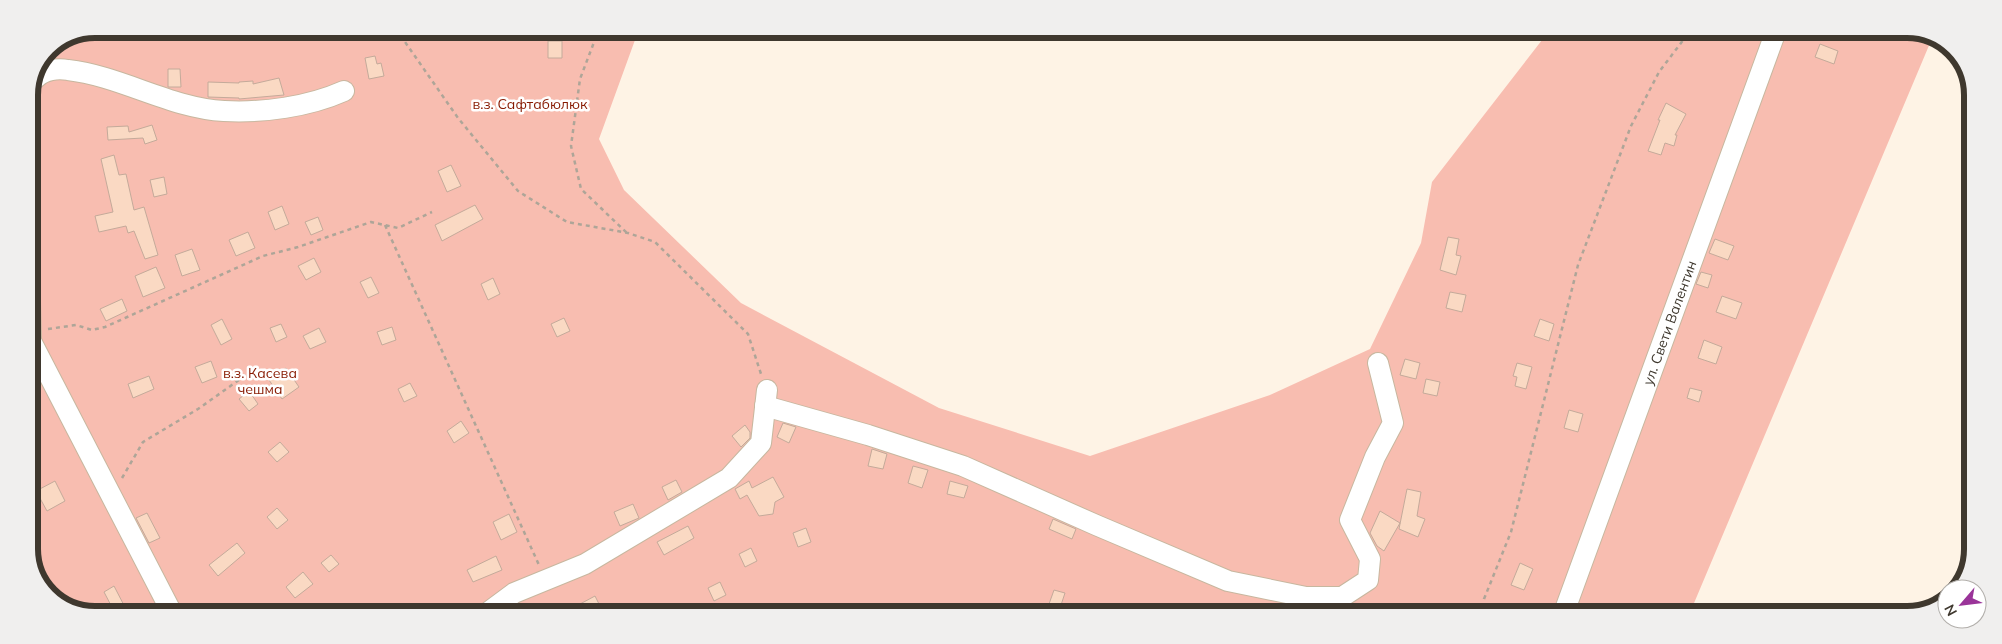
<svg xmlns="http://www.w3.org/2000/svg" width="2002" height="644" font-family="Mulish,sans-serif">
<rect width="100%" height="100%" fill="#fef3e5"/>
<path fill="#f8bdb0" d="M94,29h545l-40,110 25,51 117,113 198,105 151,48 180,-61 100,-46 51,-106 11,-61 117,-151h376l8,5 -244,579 -1612,-2 -32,-20 -16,-39v-460l19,-46z"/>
<path fill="#fad9c3" stroke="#c4aa9a" d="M548,41h14v17h-14z
M1820,44l18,7 -4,13 -19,-7z
M375,56l2,8 4,-1 3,13 -15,3 -4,-21z
M168,69h12l1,18h-13z
M279,78l5,17 -45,4v-1l-31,-1v-15l31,1v-1l14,-1v3z
M1666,103l20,11 -11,21h2l-3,11 -9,-3 -4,12 -13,-4 12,-31h-2z
M152,125l5,15 -12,4 -2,-6 -35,2 -1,-13 21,-1 1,6z
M114,155l5,20 7,-1 8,36 10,-3 14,48 -13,4 -11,-28 -6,2 -2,-7 -27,6 -4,-16 18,-4 -12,-53z
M451,165l10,21 -14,6 -9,-21z
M164,177l3,17 -13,3 -4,-17z
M475,205l8,14 -41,22 -7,-16z
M282,206l7,18 -14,6 -7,-18z
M318,217l5,13 -12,5 -6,-13z
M248,232l7,16 -19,8 -7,-16z
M1448,237l11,2 -3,16 5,1 -5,19 -16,-5z
M1715,239l19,7 -6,14 -19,-7z
M192,249l8,21 -18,6 -7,-21z
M314,258l7,14 -15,8 -8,-14z
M156,267l9,21 -22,9 -8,-21z
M1701,272l11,3 -4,13 -12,-4z
M371,277l8,16 -11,5 -8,-16z
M493,278l7,16 -12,6 -7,-16z
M1450,292l16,3 -4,17 -16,-4z
M1722,296l20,7 -6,16 -20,-7z
M122,299l5,12 -21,10 -6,-12z
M564,318l6,13 -13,6 -6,-13z
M222,319l10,20 -11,6 -10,-20z
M1540,319l14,5 -5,17 -15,-5z
M281,324l6,13 -11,5 -6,-14z
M392,327l4,13 -14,5 -5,-13z
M319,328l7,14 -16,7 -7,-13z
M1704,340l18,7 -6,17 -18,-6z
M1405,359l15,4 -4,16 -16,-4z
M211,361l6,16 -15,6 -7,-16z
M1517,363l15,4 -6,22 -11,-3 2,-9 -4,-1z
M286,368l13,19 -17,12 -13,-19z
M149,376l5,13 -21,9 -5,-14z
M1426,379l14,3 -3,14 -14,-3z
M410,383l7,13 -13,6 -6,-13z
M1690,388l12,3 -3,11 -12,-4z
M249,391l9,13 -9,7 -10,-12z
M1569,410l14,4 -5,18 -14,-4z
M461,421l8,12 -15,10 -7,-12z
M783,423l13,4 -7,16 -12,-6z
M745,425l5,7v6l-9,9 -9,-11z
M280,442l9,10 -12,10 -9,-10z
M872,449l15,5 -4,15 -15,-3z
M913,466l15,4 -6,18 -14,-5z
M773,477l11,20 -9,5 -2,12 -14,2 -12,-21 -7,4 -5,-10 14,-8 3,7z
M676,480l6,12 -14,8 -6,-13z
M55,481l10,20 -18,10 -11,-20z
M950,481l18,5 -4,12 -17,-4z
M1407,489l14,3 -4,24 8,3 -7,18 -19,-8z
M633,504l6,14 -19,8 -6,-14z
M277,508l11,12 -11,9 -10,-12z
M1380,511l20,12 -16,28 -7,-5 -7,-13z
M147,513l13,25 -11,5 -13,-25z
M509,514l8,18 -16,8 -8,-18z
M1053,519l23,10 -4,10 -23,-10z
M688,526l6,12 -30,17 -7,-13z
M806,528l5,14 -13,5 -5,-14z
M237,543l8,10 -27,23 -9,-11z
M751,548l6,13 -12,6 -6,-13z
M331,555l8,9 -10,8 -8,-9z
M496,556l6,14 -29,12 -6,-12z
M1520,563l13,6 -9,21 -13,-5z
M303,572l10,12 -18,14 -9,-11z
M720,582l6,13 -12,6 -6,-13z
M114,586l14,27h-13l-11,-21z
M1054,590l11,3 -5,15 -11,-4z
M595,596l6,12 -10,6h-5l-6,-10z"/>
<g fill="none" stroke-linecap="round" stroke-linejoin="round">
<defs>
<g id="minor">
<path d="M36,78c8,-8 21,-10 32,-8 53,6 102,38 156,41 39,2 84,-4 120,-20"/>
<path d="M29,262l2,80"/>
<path d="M29,337l143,276"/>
<path d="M765,406l103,29 95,31 133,59 132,56 78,16h36l26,-17 2,-21 -20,-39 25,-63 18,-34 -15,-60"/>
<path d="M487,613l27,-20 71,-29 144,-86 32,-35 6,-53"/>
<path id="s1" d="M1563,615l213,-584"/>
</g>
</defs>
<use href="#minor" stroke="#c7b79f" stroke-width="22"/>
<path stroke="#aea598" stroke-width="2.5" stroke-dasharray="4 4" stroke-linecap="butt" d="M396,29l62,89 60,73 49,31 61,11 27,9 93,92 13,40
M599,29l-19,50 -9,67 10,43 46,44
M385,225l154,340
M48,329l28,-4 16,5 13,-3 158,-71 35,-9 73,-25 27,6 34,-16
M122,478l21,-36 55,-33 55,-39
M1485,615l-1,-16 27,-67 67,-267 53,-139 28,-54 31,-41"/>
<use href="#minor" stroke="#fff" stroke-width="20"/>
</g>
<g text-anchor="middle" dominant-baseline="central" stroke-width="5" stroke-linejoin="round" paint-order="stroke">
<g font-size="14" fill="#871900" stroke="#fff">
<text x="530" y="104">в.з. Сафтабюлюк</text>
<text x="260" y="373">в.з. Касева<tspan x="260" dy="16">чешма</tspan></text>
</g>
<g font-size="14" fill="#3f382e" stroke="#fff">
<text stroke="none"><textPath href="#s1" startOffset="311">ул. Свети Валентин</textPath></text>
</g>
</g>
<path d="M0 0H2002V644H0ZM95 38H1907A57 57 0 0 1 1964 95V549A57 57 0 0 1 1907 606H95A57 57 0 0 1 38 549V95A57 57 0 0 1 95 38Z" fill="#f0efee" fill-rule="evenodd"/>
<path fill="none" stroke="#3f382e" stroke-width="6" d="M95 38H1907A57 57 0 0 1 1964 95V549A57 57 0 0 1 1907 606H95A57 57 0 0 1 38 549V95A57 57 0 0 1 95 38Z"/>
<g transform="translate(1962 604) rotate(242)"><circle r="24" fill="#ffffff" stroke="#b2afab"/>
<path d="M0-4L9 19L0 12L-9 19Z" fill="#9a3499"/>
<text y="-8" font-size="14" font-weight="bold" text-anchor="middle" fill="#3f382e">N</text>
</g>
</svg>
